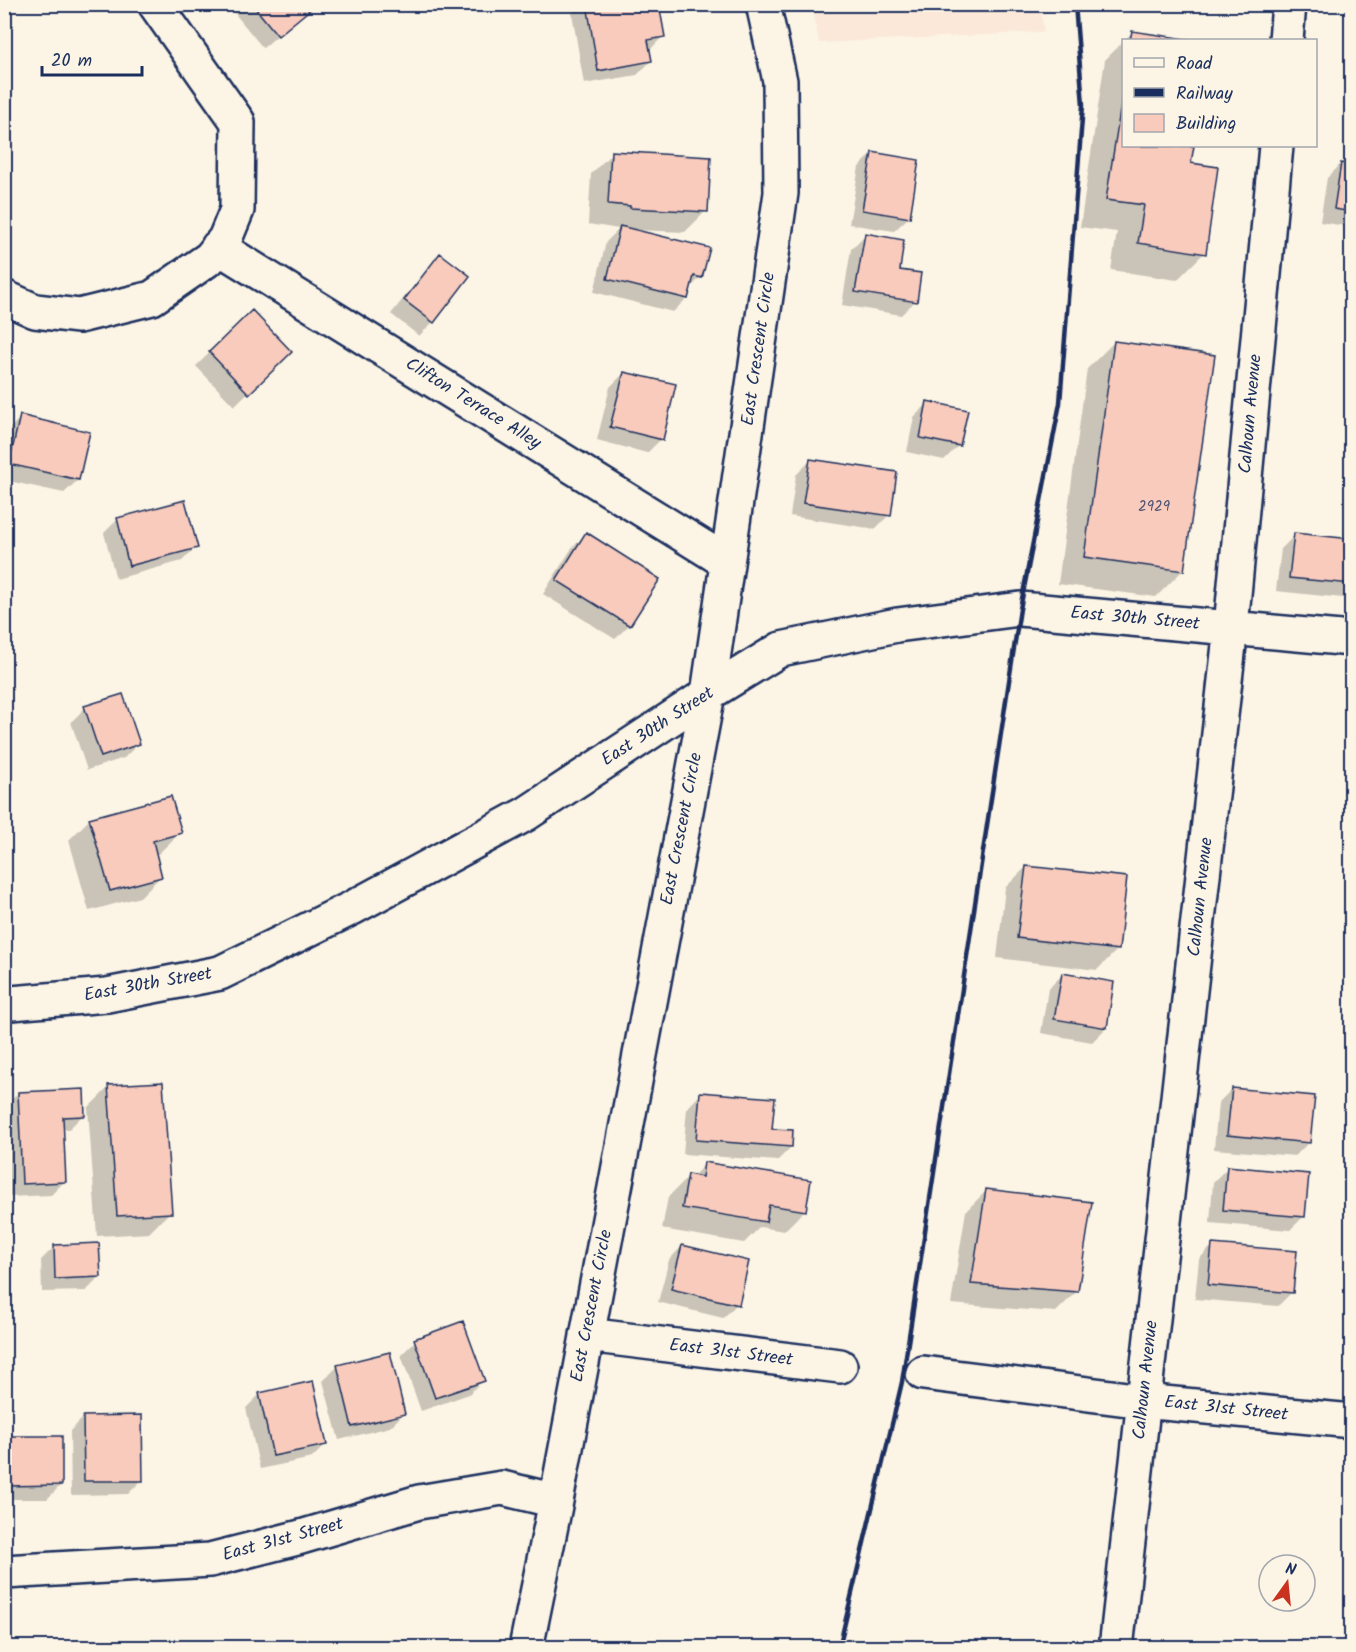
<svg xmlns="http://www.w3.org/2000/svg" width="1356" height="1652" font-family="Kalam,sans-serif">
<rect width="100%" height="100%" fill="#fcf5e5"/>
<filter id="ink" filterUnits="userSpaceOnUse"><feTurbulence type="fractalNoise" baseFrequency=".0167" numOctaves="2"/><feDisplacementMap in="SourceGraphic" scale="12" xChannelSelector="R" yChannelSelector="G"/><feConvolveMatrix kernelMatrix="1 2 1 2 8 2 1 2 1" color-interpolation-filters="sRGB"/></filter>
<g filter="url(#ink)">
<path fill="#fbe8d9" d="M812,5h228l4,27 -225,11z"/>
<path fill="#0003" d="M227,4h81l3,3 -48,41z
M580,4h78l5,32 -14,15 2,10 -14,14 -53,9 -12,-71z
M1132,33l50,7h-58z
M1124,41v105h68l-3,18 15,89 -27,27 -66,-10 6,-38 -37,-5 25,-167z
M612,153l94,58 -21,21 -50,-2 66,47 -12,12 -2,9 -14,14 -79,-20 12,-50 13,-13 -31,-5 3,-50z
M873,153l35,65 -14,13 -45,-7 10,-57z
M1341,164l11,2v61l-32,-5 7,-44z
M865,235l33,36 17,30 -14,14 -59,-10 9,-56z
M440,255l-7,67 -14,14 -28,-22 36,-45z
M252,312l38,40 -56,54 -38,-40z
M1114,342l69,228 -27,27 -98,-13 29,-215z
M624,373l37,66 -14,14 -50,-13 13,-53z
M928,403l38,8 -8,35 -14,14 -37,-8 7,-35z
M21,417l57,63 -14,13 -60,-13v-38l3,-11z
M810,461l79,54 -14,14 -85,-13 6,-41z
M118,519l78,28 -14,14 -66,18 -12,-46z
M586,534l43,91 -14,14 -72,-45 29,-46z
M1295,535l57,6v48l-9,9 -67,-7 5,-42z
M85,708l53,36 -14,14 -37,12 -16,-48z
M90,819l90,14 -21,20 -4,2 6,21 -21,21 -51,14 -20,-71z
M1026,867l92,82 -21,21 -100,-12 8,-70z
M1062,975l44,53 -14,14 -51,-9 7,-44z
M109,1087l61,125 -21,21 -52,3 -9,-128z
M1232,1089l77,53 -14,14 -81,-7 4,-46z
M18,1093l65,22 -14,14h-6l2,52 -14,14 -42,2 -4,-90z
M701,1094l70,37 20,16 -14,14 -94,-7 4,-46z
M705,1164l100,46 -21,21 -24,-4 -16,16 -82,-14 6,-32 21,-21 3,1z
M1227,1168l77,48 -14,14 -80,-7 3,-41z
M987,1190l90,101 -21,21 -105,-8 15,-93z
M1213,1245l79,47 -14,14 -83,-7 4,-40z
M55,1246l45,31 -14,14 -44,1 -1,-32z
M682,1246l55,58 -14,14 -65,-16 11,-42z
M415,1341l68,39 -14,14 -48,17 -20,-56z
M389,1354l15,59 -14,14 -51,13 -16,-59 14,-14z
M260,1394l66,50 -14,14 -52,11 -14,-61z
M84,1417l58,63 -14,14 -57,1 -1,-64z
M4,1437l57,48 -14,14h-43z"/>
<path fill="#f8cbbc" stroke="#1b2f5e" stroke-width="1.5" d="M252,4h58l3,3 -35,29z
M587,4h72l6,33 -17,3 4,21 -54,10z
M1132,31l60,9h-62z
M1124,85v61h70l-3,17 27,4 -12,87 -68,-11 6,-38 -38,-5z
M611,151l100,6 -3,55 -78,-4v-2l-22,-2z
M872,152l47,8 -9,58 -48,-8z
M1341,163l11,2v47l-18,-3z
M620,226l90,22 -8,30 -8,-2 -6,23 -81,-20z
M865,233l39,7 -4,30 21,3 -4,29 -62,-10z
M440,253l30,23 -36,47 -30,-23z
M252,310l40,42 -43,42 -40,-42z
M1114,341l101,14 -31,216 -100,-14z
M624,372l52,12 -13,56 -53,-13z
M927,401l41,9 -8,36 -40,-8z
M20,415l70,17 -11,48 -70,-16z
M810,459l87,13 -6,44 -88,-13z
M185,500l13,48 -69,18 -12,-48z
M586,532l74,47 -30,47 -74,-46z
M1294,533l58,6v45l-63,-6z
M123,694l17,50 -39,13 -17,-51z
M171,796l11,37 -29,8 9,36 -52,14 -21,-73z
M1026,866l101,11 -8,73 -102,-12z
M1062,973l52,9 -7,46 -53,-9z
M163,1082l9,131 -55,3 -9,-131z
M1232,1088l83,8 -5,47 -83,-8z
M84,1089l1,27 -22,1 3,65 -44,2 -4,-92z
M700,1092l75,6 -3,31 21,1 -1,17 -96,-7z
M704,1162l107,18 -5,31 -37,-6 -3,17 -84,-14 6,-34 14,3z
M1227,1166l82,8 -4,43 -82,-7z
M986,1189l106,13 -14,90 -107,-8z
M99,1243l2,34 -46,2 -1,-34z
M1212,1244l85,7 -4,42 -85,-8z
M682,1245l67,16 -10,44 -68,-16z
M463,1321l22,60 -50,17 -21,-59z
M390,1352l15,62 -53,13 -15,-62z
M313,1381l14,64 -54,11 -14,-63z
M142,1415l1,66h-59l-1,-65z
M4,1436h58v49l-58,1z"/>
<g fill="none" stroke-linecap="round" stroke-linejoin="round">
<defs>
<path id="minor" d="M1286,40l3,-36
M218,247l509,315
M4,297l31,14 44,5 73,-18 58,-40 15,-19 12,-29 1,-88 -83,-118
M4,1001l7,2 96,-8 113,-22 132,-65 174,-94 182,-120 73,-45 116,-24 123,-16 332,30
M587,1335l253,31
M923,1373l220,28 209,20
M4,1572l206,-12 91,-23 118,-35 83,-14 54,13
M526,1648l30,-147 152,-807 73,-501 -1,-112 -17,-77
M1116,1648l115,-1021 45,-481"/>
</defs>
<use href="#minor" stroke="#1b2f5e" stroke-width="38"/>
<use href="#minor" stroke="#fcf5e5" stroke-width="33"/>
<path stroke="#1b2f5e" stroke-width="4.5" d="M839,1648l63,-266 118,-773 40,-206 23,-298 -8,-101"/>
</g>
</g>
<g text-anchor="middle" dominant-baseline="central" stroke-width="4.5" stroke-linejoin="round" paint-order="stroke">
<g font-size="15" fill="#525676">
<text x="1154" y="507">2929</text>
</g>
<g font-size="18" fill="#1b2f5e" stroke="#fcf5e5">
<text transform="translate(759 349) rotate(-82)">East Crescent Circle</text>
<text transform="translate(473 404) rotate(32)">Clifton Terrace Alley</text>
<text transform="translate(1251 414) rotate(-85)">Calhoun Avenue</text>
<text transform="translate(1135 619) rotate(5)">East 30th Street</text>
<text transform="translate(658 727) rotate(-33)">East 30th Street</text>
<text transform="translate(682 829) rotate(-79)">East Crescent Circle</text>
<text transform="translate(1201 897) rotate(-84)">Calhoun Avenue</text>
<text transform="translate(148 985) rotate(-10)">East 30th Street</text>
<text transform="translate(592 1306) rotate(-79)">East Crescent Circle</text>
<text transform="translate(731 1353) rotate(7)">East 31st Street</text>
<text transform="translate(1146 1380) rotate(-84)">Calhoun Avenue</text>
<text transform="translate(1226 1409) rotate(6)">East 31st Street</text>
<text transform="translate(283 1540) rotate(-15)">East 31st Street</text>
</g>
</g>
<rect width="1356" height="1652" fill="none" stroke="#fcf5e5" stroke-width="24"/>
<rect x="12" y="12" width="1332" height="1628" fill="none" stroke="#1b2f5e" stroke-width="2" filter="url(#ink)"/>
<rect x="1122" y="39" width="195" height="108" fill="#fcf5e5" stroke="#a2a6af" stroke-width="1.5"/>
<rect x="1134" y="58" width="30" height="9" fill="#fcf5e5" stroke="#a2a6af" stroke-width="1.5"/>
<text x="1176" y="69" font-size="18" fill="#1b2f5e">Road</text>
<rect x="1134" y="88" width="30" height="9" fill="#1b2f5e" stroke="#a2a6af" stroke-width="1.5"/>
<text x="1176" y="99" font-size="18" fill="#1b2f5e">Railway</text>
<rect x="1134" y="114" width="30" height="18" fill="#f8cbbc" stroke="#a2a6af" stroke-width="1.5"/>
<text x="1176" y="129" font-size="18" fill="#1b2f5e">Building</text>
<g transform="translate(1287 1583) rotate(15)"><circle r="28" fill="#fcf5e5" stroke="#a2a6af" stroke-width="1.5"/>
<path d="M0-4.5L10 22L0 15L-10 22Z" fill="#c8321e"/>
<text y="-9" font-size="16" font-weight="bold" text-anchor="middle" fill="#1b2f5e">N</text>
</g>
<path d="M42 66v9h100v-9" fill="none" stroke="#1b2f5e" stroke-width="3"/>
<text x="51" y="66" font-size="18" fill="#1b2f5e" stroke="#fcf5e5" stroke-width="4.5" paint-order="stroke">20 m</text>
</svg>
